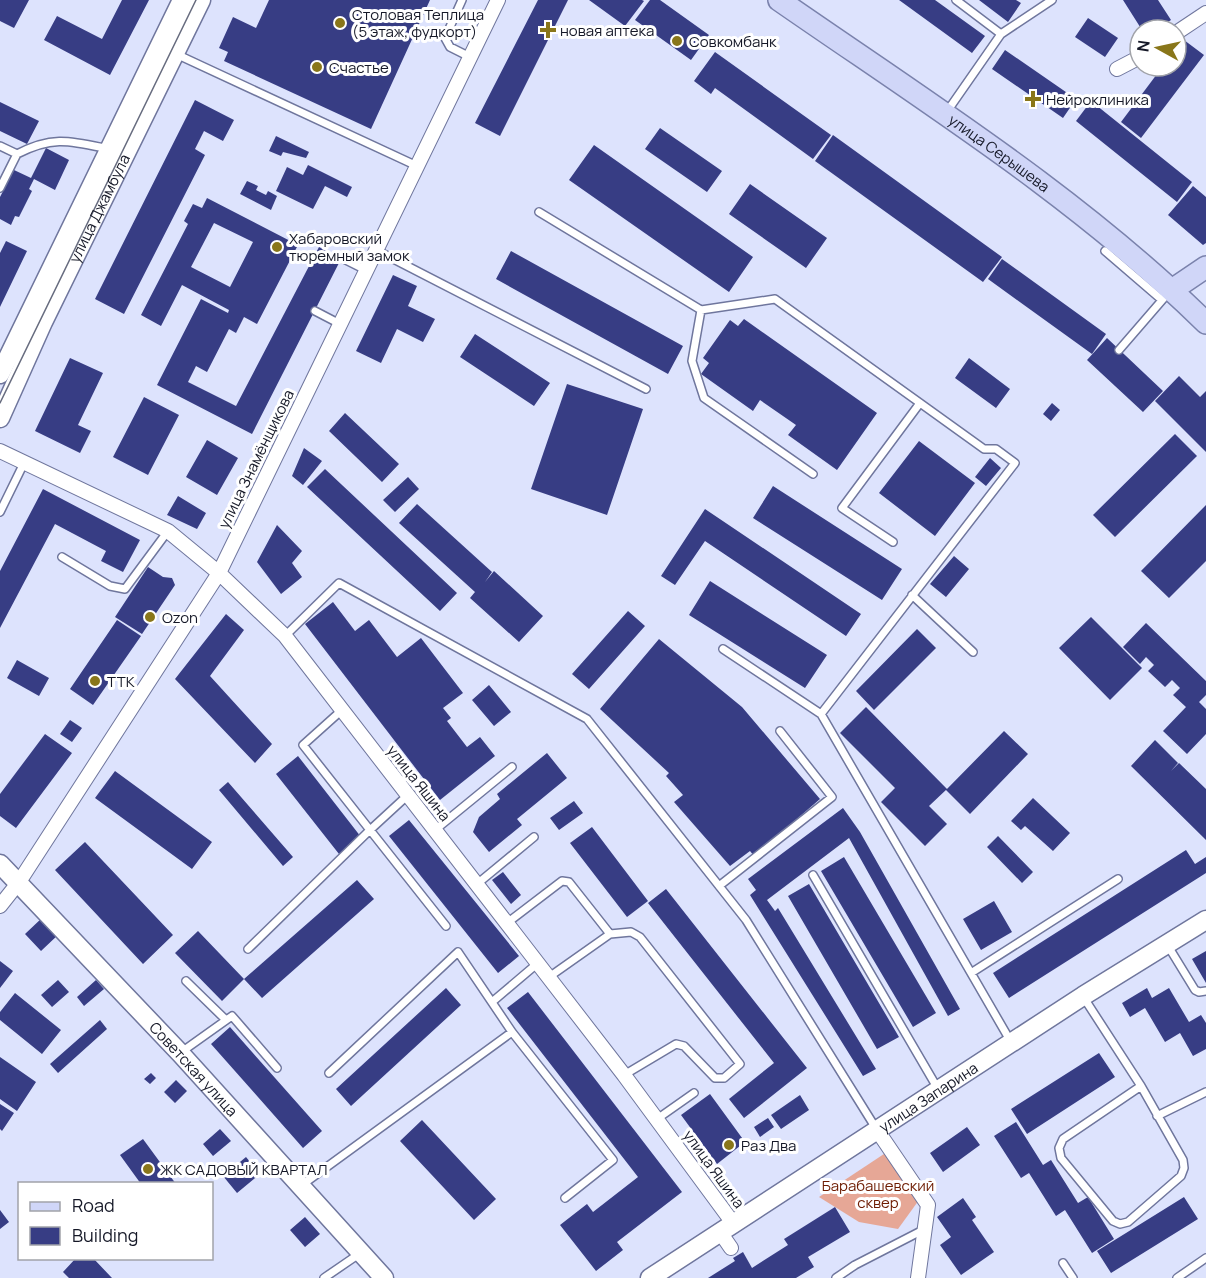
<svg xmlns="http://www.w3.org/2000/svg" width="1206" height="1278" font-family="Manrope,sans-serif">
<rect width="100%" height="100%" fill="#dde3fd"/>
<path fill="#e6a796" d="M887,1152l32,48 -21,29 -39,-7 -40,-25z"/>
<path fill="#373d84" fill-rule="evenodd" d="M0,0h29l-15,28 -14,-7z
M122,0h27l-39,75 -66,-35 13,-24 45,23z
M269,0h161l-59,129 -147,-68 4,-9 -9,-4 14,-31 23,11z
M538,0h30l-68,136 -25,-13z
M589,0h53l2,1 -19,25z
M650,0h10l49,35 -18,25 -56,-40z
M899,0h36l50,36 -13,17z
M979,0h37l5,3 -13,19z
M1123,0h35l13,20 -15,10h-14z
M1088,18l30,20 -13,19 -30,-20z
M1184,40l20,15 -63,83 -20,-16 42,-56h13v-17z
M1005,50l71,49 -13,19 -71,-49z
M715,52l116,83 -18,24 -98,-71 -4,6 -17,-13z
M195,100l39,20 -11,21 -19,-10 -9,18 10,6 -81,159 -29,-15z
M1091,101l101,81 -15,20 -101,-81z
M0,102l39,19 -12,23 -27,-13z
M660,128l62,43 -15,21 -62,-43z
M833,135l169,122 -19,25 -168,-121z
M276,136l33,16 -3,6 -23,-6 -2,4 -12,-5z
M594,145l159,112 -24,35 -160,-112z
M46,148l23,12 -14,30 -21,-11 -5,10 3,2 -13,26 -4,-1 -4,9 -11,-6v-22l14,-27 17,8z
M308,165l44,22 -5,10 -22,-11 -12,23 -37,-18 11,-24 16,8z
M247,181l11,5 -2,4 10,5 2,-4 9,5 -6,14 -31,-16z
M750,184l77,54 -21,30 -77,-54z
M1193,186l13,11v46l-3,2 -35,-30z
M207,198l91,47 -41,79 -13,-7 -8,16 -7,-4 -22,43 -11,-6 -8,16 48,24 83,-159 22,12 -89,175 -95,-49 44,-86 27,14 1,-3 -47,-25 -21,41 -20,-11 47,-91 -4,-3 9,-17 9,4zM214,223l39,19 -23,45 -39,-20z
M6,241l21,10 -27,56v-54z
M511,251l172,95 -15,28 -172,-95z
M1002,259l104,75 -14,20 -104,-75z
M393,275l24,11 -9,20 27,13 -12,23 -26,-13 -16,34 -25,-12z
M744,319l133,94 -40,57 -49,-35 8,-10 -36,-25 -7,11 -52,-37 8,-11 -6,-5 27,-38 8,6z
M475,334l75,49 -16,23 -74,-49z
M1107,338l56,53 -20,21 -56,-52z
M70,358l33,15 -25,52 13,6 -11,22 -45,-22z
M969,358l41,31 -14,19 -41,-30z
M1179,376l21,21 6,-6v61l-51,-51z
M567,384l76,25 -36,106 -76,-26z
M144,397l35,18 -31,60 -35,-18z
M1052,403l8,7 -9,11 -8,-7z
M345,413l54,51 -17,18 -53,-51z
M1175,434l22,22 -82,81 -22,-22z
M207,440l31,18 -21,37 -31,-18z
M919,441l56,42 -40,53 -56,-43z
M304,448l18,13 -19,24 -11,-9z
M990,458l11,10 -15,18 -11,-9z
M325,469l132,124 -17,18 -133,-124z
M408,477l11,12 -24,23 -12,-12z
M773,486l129,83 -20,31 -129,-82z
M43,489l97,51 -17,32 -22,-11 5,-10 -51,-27 -55,104v-57z
M178,496l28,17 -9,16 -30,-14z
M417,504l75,68 -7,10 9,-11 49,45 -24,26 -49,-44 5,-6 -76,-69z
M1206,505v56l-37,37 -28,-27z
M705,509l156,105 -15,22 -141,-95 -30,44 -14,-9z
M277,525l25,26 -10,12 10,14 -21,17 -24,-32z
M954,556l15,13 -23,28 -16,-13z
M148,567l15,10 9,1 3,7 -33,49 -27,-17z
M710,581l117,74 -22,33 -116,-73z
M333,602l22,29 14,-11 28,37 24,-19 42,55 -20,15 8,10 -4,3 20,26 13,-10 15,19 -55,44 -135,-176z
M628,611l17,15 -56,63 -17,-15z
M226,614l18,16 -34,46 62,68 -17,19 -80,-84z
M1091,617l51,51 -32,32 -51,-52z
M117,620l24,16 -48,69 -23,-16z
M1146,623l60,58v14l-7,7 7,7v25l-19,20 -24,-23 23,-24 -13,-12 7,-7 -8,-8 -7,7 -17,-16 6,-6 -8,-8 -6,7 -17,-17z
M917,629l19,19 -62,62 -18,-19z
M659,639l83,68 78,92 -66,57 -4,-5 -20,15 -56,-64 9,-7 -17,-19 3,-3 -69,-64z
M17,660l32,18 -10,18 -32,-18z
M489,685l22,27 -17,14 -22,-26z
M866,707l81,82 -18,17 18,18 -22,22 -44,-44 14,-14 -55,-55z
M70,720l12,8 -10,14 -12,-8z
M1004,731l24,23 -58,60 -24,-24z
M45,734l27,19 -56,75 -16,-12v-22z
M1155,740l23,23 -7,8 8,-8 27,26v51l-75,-74z
M547,753l20,25 -50,41 5,6 -33,27 -16,-20 6,-15 21,-18 -3,-5z
M298,756l63,81 -22,17 -63,-80z
M115,771l97,71 -20,27 -97,-71z
M228,782l65,75 -10,9 -64,-76z
M1033,798l37,35 -17,18 -28,-25 -4,4 -10,-9z
M574,801l9,12 -24,17 -9,-12z
M843,808l17,24 100,177 -12,7 -99,-178 -82,62 8,11 3,-3 98,161 -13,7 -113,-181 6,-5 -8,-11z
M409,820l110,136 -21,17 -109,-137z
M592,827l56,74 -21,16 -57,-74z
M998,836l35,36 -11,11 -35,-36z
M85,842l88,93 -30,29 -88,-94z
M1186,850l9,14 11,-7v16l-197,125 -16,-25z
M844,857l92,156 -23,14 -92,-156z
M503,872l18,23 -10,9 -19,-24z
M357,880l17,19 -112,99 -18,-19z
M809,884l90,153 -22,12 -89,-153z
M666,889l141,179 -63,50 -15,-19 45,-36 -126,-160z
M994,901l18,31 -31,18 -18,-31z
M43,917l16,17 -18,17 -16,-17z
M198,931l46,48 -22,22 -47,-48z
M1206,951v32l-14,-24z
M0,961l13,10 -13,17z
M58,980l11,12 -17,15 -11,-12z
M96,980l8,9 -20,17 -7,-9z
M446,988l15,17 -110,101 -15,-17z
M1147,988l5,10 17,-10 20,34 12,-7 5,8v26l-13,7 -13,-23 -15,9 -20,-34 -15,9 -8,-14z
M528,992l154,200 -65,50 6,8 -27,21 -36,-46 27,-21 6,8 45,-35 -131,-169z
M15,993l46,37 -19,24 -42,-34v-8z
M100,1020l7,9 -49,44 -8,-9z
M230,1027l92,104 -19,17 -92,-104z
M1099,1053l16,24 -88,57 -16,-25z
M0,1057l36,25 -19,29 -17,-12z
M151,1073l5,5 -6,6 -6,-5z
M176,1080l11,11 -12,12 -11,-11z
M710,1094l35,48 -28,22 -36,-49z
M800,1095l9,15 -28,19 -10,-14z
M0,1104l14,9 -12,18 -2,-2z
M768,1118l6,9 -14,10 -6,-10z
M422,1120l74,79 -22,21 -74,-79z
M1016,1122l27,43 8,-5 27,43 10,-6 26,42 -22,14 -27,-43 -9,6 -27,-43 -8,5 -27,-42z
M967,1127l13,18 -37,27 -13,-19z
M220,1129l11,12 -18,15 -10,-12z
M143,1139l33,45h-35l-21,-29z
M246,1157l14,17 -23,19 -14,-17z
M1184,1197l14,22 -87,54 -14,-22z
M963,1198l13,19 -4,3 22,32 -33,23 -21,-30 11,-8 -14,-20z
M835,1207l15,25 -42,25 6,10 -18,11h-88l27,-17 -2,-3 10,-6 9,16 36,-23 -4,-6z
M0,1210l9,12 -9,7z
M305,1217l15,17 -15,13 -15,-17z
M76,1258h17l19,20h-43l-6,-6z"/>
<g fill="none" stroke-linecap="round" stroke-linejoin="round">
<defs>
<path id="lane" d="M462,0l-17,38 5,9 20,10
M1001,34l51,-34
M176,54l241,112
M946,113l55,-79 -45,-34
M0,146l17,8c36,-19 54,-13 92,-5
M0,188l17,-34
M539,212l162,98 74,-11 145,104
M376,250l270,139
M1105,251l57,49
M342,258l24,12
M701,310l-9,51 12,37 109,76
M315,311l25,13
M1119,350l51,-59
M0,512l24,-49
M893,542l-51,-34 78,-105 64,46h12l19,14 -194,251 190,328
M62,557l48,29 15,3 43,-58
M912,595l61,57
M285,636l54,-53 248,136 159,201 131,210
M723,649l98,65
M408,795l-38,35 76,96
M435,830l77,-63
M813,875l125,214
M477,884l57,-47
M719,886l113,-89 -52,-66
M507,923l55,-42 7,1 41,52 21,-2 9,5 100,127 -16,14h-9l-31,-32 -8,-2 -52,31
M1168,946l27,44 4,2 7,-1
M248,949l122,-119 -67,-85 39,-35
M971,973l147,-94
M549,977l61,-43
M186,981l40,39
M1084,998l57,88 42,74 1,8 -3,8 -53,46 -8,2 -7,-3 -52,-63 -2,-10 4,-9 78,-53
M492,1002l46,-39
M180,1053l52,-37 45,52
M329,1073l129,-121 54,80 101,128 -48,38
M1157,1116l49,-24
M657,1119l37,-26
M302,1185l210,-153
M1063,1263l10,15
M324,1278l35,-24
M836,1278l19,-13 68,-35
M1177,1278l29,-20"/>
<path id="street" d="M1176,33l30,-20
M1117,69l23,-12
M0,451l168,80 51,42 66,63 339,439 109,148
M0,906l19,-24 200,-309 279,-573
M877,1130l51,75 -10,73
M720,1232l11,16"/>
<g id="secondary">
<path d="M0,374l182,-374"/>
<path id="s1" d="M0,418l43,-96 158,-322"/>
<path id="s2" d="M0,864l180,189 204,225"/>
<path id="s3" d="M650,1278l433,-282 123,-76"/>
</g>
<g id="primary">
<path id="s4" d="M779,0c147,102 299,197 427,323"/>
<path d="M1172,290l34,-23"/>
</g>
</defs>
<use href="#lane" stroke="#6f769d" stroke-width="10"/>
<use href="#street" stroke="#6f769d" stroke-width="16"/>
<use href="#secondary" stroke="#6f769d" stroke-width="21"/>
<use href="#primary" stroke="#7a82ac" stroke-width="24"/>
<use href="#lane" stroke="#fff" stroke-width="7"/>
<use href="#street" stroke="#fff" stroke-width="14"/>
<use href="#secondary" stroke="#fff" stroke-width="18"/>
<use href="#primary" stroke="#d0d6f8" stroke-width="21"/>
<path stroke="#676c7f" stroke-width="1.5" d="M0,403l196,-403"/>
</g>
<g fill="#89761a" stroke="#fff" stroke-width="2">
<circle cx="340" cy="23" r="6"/>
<path d="M545 21h6v6h6v6h-6v6h-6v-6h-6v-6h6z"/>
<circle cx="677" cy="41" r="6"/>
<circle cx="317" cy="67" r="6"/>
<path d="M1030 90h6v6h6v6h-6v6h-6v-6h-6v-6h6z"/>
<circle cx="277" cy="247" r="6"/>
<circle cx="150" cy="617" r="6"/>
<circle cx="95" cy="681" r="6"/>
<circle cx="729" cy="1145" r="6"/>
<circle cx="148" cy="1169" r="6"/>
</g>
<g text-anchor="middle" dominant-baseline="central" stroke-width="6" stroke-linejoin="round" paint-order="stroke">
<g font-size="15" fill="#151827" stroke="#fff" text-anchor="start">
<text x="352" y="14">Столовая Теплица<tspan x="352" dy="17">(5 этаж, фудкорт)</tspan></text>
<text x="560" y="30">новая аптека</text>
<text x="689" y="41">Совкомбанк</text>
<text x="329" y="67">Счастье</text>
<text x="1046" y="99">Нейроклиника</text>
<text x="289" y="238">Хабаровский<tspan x="289" dy="17">тюремный замок</tspan></text>
<text x="162" y="617">Ozon</text>
<text x="107" y="681">ТТК</text>
<text x="741" y="1145">Раз Два</text>
<text x="160" y="1169">ЖК САДОВЫЙ КВАРТАЛ</text>
</g>
<g font-size="15" fill="#151827" stroke="#fff">
<text stroke="none"><textPath href="#s4" startOffset="268">улица Серышева</textPath></text>
<text stroke="none"><textPath href="#s1" startOffset="232">улица Джамбула</textPath></text>
<text transform="translate(256 459) rotate(-64)">улица Знамёнщикова</text>
<text transform="translate(419 783) rotate(52)">улица Яшина</text>
<text stroke="none"><textPath href="#s2" startOffset="282">Советская улица</textPath></text>
<text stroke="none"><textPath href="#s3" startOffset="332">улица Запарина</textPath></text>
<text transform="translate(714 1169) rotate(54)">улица Яшина</text>
</g>
<g font-size="15" fill="#6e1d03" stroke="#fff">
<text x="878" y="1185">Барабашевский<tspan x="878" dy="17">сквер</tspan></text>
</g>
</g>
<rect x="18" y="1182" width="195" height="78" fill="#ffffff" stroke="#a1a3a9" stroke-width="1.5"/>
<rect x="30" y="1202" width="30" height="9" fill="#d0d6f8" stroke="#a1a3a9" stroke-width="1.5"/>
<text x="72" y="1212" font-size="18" fill="#151827">Road</text>
<rect x="30" y="1227" width="30" height="18" fill="#373d84" stroke="#a1a3a9" stroke-width="1.5"/>
<text x="72" y="1242" font-size="18" fill="#151827">Building</text>
<g transform="translate(1158 48) rotate(278)"><circle r="28" fill="#ffffff" stroke="#a1a3a9" stroke-width="1.5"/>
<path d="M0-4.5L10 22L0 15L-10 22Z" fill="#89761a"/>
<text y="-9" font-size="16" font-weight="bold" text-anchor="middle" fill="#151827">N</text>
</g>
</svg>
